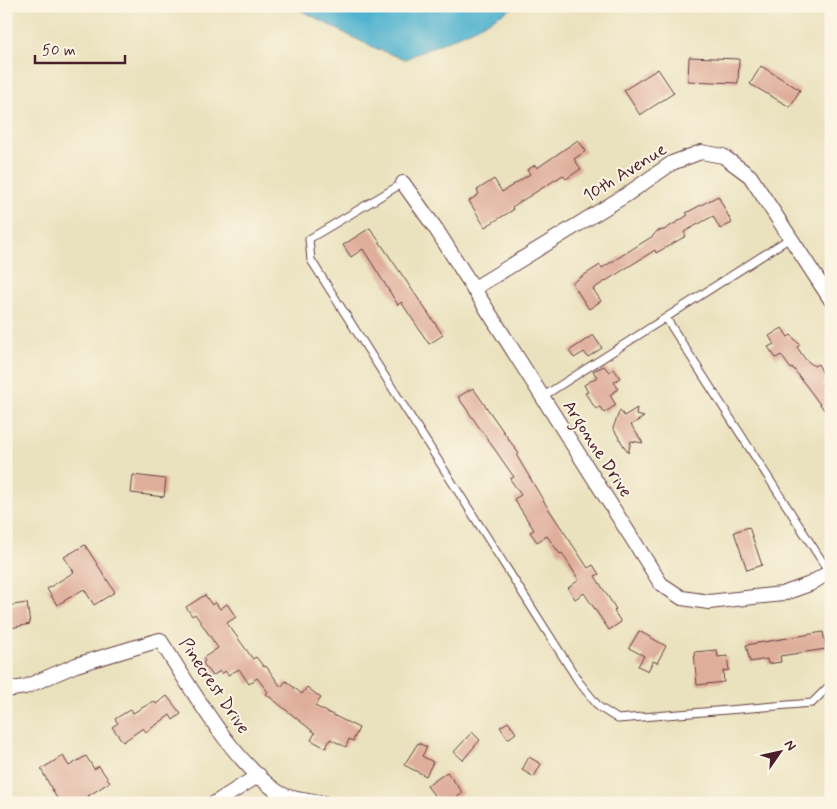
<svg xmlns="http://www.w3.org/2000/svg" width="837" height="809" font-family="Mynerve,sans-serif">
<rect width="100%" height="100%" fill="#fcf5e5"/>
<filter id="ink" filterUnits="userSpaceOnUse"><feTurbulence type="fractalNoise" baseFrequency=".02" numOctaves="2"/><feDisplacementMap in="SourceGraphic" scale="10" xChannelSelector="R" yChannelSelector="G"/><feConvolveMatrix kernelMatrix="1 2 1 2 8 2 1 2 1" color-interpolation-filters="sRGB"/></filter>
<filter id="wash" filterUnits="userSpaceOnUse"><feTurbulence type="fractalNoise" baseFrequency=".0096" numOctaves="4" result="noise"/><feDisplacementMap in="SourceGraphic" scale="20" xChannelSelector="R" yChannelSelector="G"/><feGaussianBlur stdDeviation="1.12" result="paint"/><feColorMatrix in="noise" values="0 0 0 0 0 0 0 0 0 0 0 0 0 0 0 0 0 1.4 0 .05"/><feComposite in="paint" operator="in"/></filter>
<g filter="url(#wash)">
<rect width="100%" height="100%" fill="#eae2be"/>
<path fill="#50b2cf" stroke="#4d687d" d="M292,6h224l-44,24 -67,29c-40,-12 -75,-35 -113,-53z"/>
<g id="blocks">
<path fill="#dfae9b" d="M689,57l50,2 -1,24 -50,-2z
M761,66l39,24 -10,17 -40,-23z
M658,69l16,24 -34,22 -16,-25z
M578,140l8,11 -12,8 7,10 -15,10 -3,-4 -51,32 1,3 -28,17 -16,-26 10,-7 -2,-4 17,-11 8,13 28,-18 -3,-4 8,-5 2,3z
M718,196l14,27 -12,6 -7,-13 -29,16 2,4 -30,17 -1,-3 -62,39 8,12 -12,8 -17,-26 28,-18 2,3 51,-32 4,-5 7,-1 24,-15 -2,-2z
M370,228l73,107 -14,9 -28,-42 -3,3 -35,-56 -12,8 -8,-12z
M782,328l6,9 3,-2 9,10 -3,2 8,12 9,7 4,-2 9,17 -5,3 9,14v21l-38,-51 -2,1 -10,-14 -5,3 -8,-11 6,-3 -5,-8z
M593,335l9,13 -14,9 -4,-5 -10,6 -5,-7z
M604,366l5,6 5,-3 6,9 -6,4 4,7 -8,6 6,10 -12,8 -4,-6 -4,2 -11,-16 3,-1 -4,-7 13,-8 -4,-6z
M473,388l46,66 -2,2 29,49 42,63 5,-3 6,9 -4,2 21,33 -2,2 7,11 -12,8 -25,-37 -9,6 -7,-11 11,-8 -17,-27 -2,1 -13,-18 -10,6 -7,-10 4,-2 -20,-31 7,-4 -11,-16 4,-2 -56,-80z
M637,408l-1,7 8,2 -13,8 12,18 -12,-2 -3,12 -15,-25 7,-18 4,6z
M133,475l33,4 -2,18 -33,-4z
M749,527l13,38 -15,5 -13,-38z
M85,545l30,47 -21,13 -10,-16 -27,16 -10,-16 27,-17 -10,-15z
M205,595l7,10 3,-3 5,7 7,-5 9,13 -9,6 26,36 3,-2 8,10 2,-1 15,21 5,-6 16,13 5,-7 14,11 -6,8 44,22 -6,13 -4,-2 -3,8 -16,-8 -4,9 -15,-8 4,-7 -49,-39 2,-2 -11,-14 -8,6 -10,-15 -11,6 -3,-4 -3,3 -2,-3 -8,5 -9,-13 2,-2 -2,-3 15,-10 -23,-34 -3,2 -6,-9z
M27,603l3,21 -24,5v-23z
M639,631l27,15 -9,17 -4,-2 -5,10 -10,-5 6,-10 -15,-8z
M823,632l3,17 -46,7 1,6 -13,2 -1,-5 -17,3 -4,-17z
M717,650l1,7 9,-1 2,14 -6,1 1,11 -27,3 -3,-33z
M167,696l14,18 -8,6 -3,-5 -24,17 -3,-4 -20,14 -11,-15 6,-4 -3,-4 16,-10 2,4 21,-12 2,3z
M508,722l8,11 -8,6 -8,-12z
M472,732l8,8 -17,20 -9,-8z
M418,743l9,4 -5,9 11,6 -7,14 -22,-11z
M63,756l6,10 17,-10 8,13 5,-3 11,16 -22,14 4,7h-32l-5,-8 -14,-26z
M529,757l12,7 -7,13 -12,-7z
M447,772l16,21 -6,4 4,6h-21l-13,-17z"/>
</g>
</g>
<g filter="url(#ink)">
<use href="#blocks" fill-opacity="0" stroke="#623c41" stroke-width="1"/>
<g fill="none" stroke-linecap="round" stroke-linejoin="round">
<defs>
<path id="service" d="M403,183l-94,56 2,21 268,422 20,25 19,12 194,-16 19,-19
M666,318l163,254 2,10
M542,397l248,-159"/>
<path id="minor" d="M403,183l33,46 225,355 21,14 27,4 73,-8 28,-10 21,-13
M473,289l153,-94 46,-32 29,-11 22,4 27,20 81,124
M6,690l19,-3 51,-22 84,-25c32,49 70,119 118,152 11,8 32,9 45,11
M215,803l44,-28"/>
</defs>
<use href="#service" stroke="#623c41" stroke-width="9"/>
<use href="#minor" stroke="#623c41" stroke-width="16"/>
<use href="#service" stroke="#fff" stroke-width="7"/>
<use href="#minor" stroke="#fff" stroke-width="14"/>
</g>
</g>
<g text-anchor="middle" dominant-baseline="central" stroke-width="4" stroke-linejoin="round" paint-order="stroke">
<g font-size="18" fill="#4a1f2b" stroke="#fcf5e5">
<text transform="translate(625 173) rotate(-32)">10th Avenue</text>
<text transform="translate(597 449) rotate(57)">Argonne Drive</text>
<text transform="translate(214 686) rotate(56)">Pinecrest Drive</text>
</g>
</g>
<rect width="837" height="809" fill="none" stroke="#fcf5e5" stroke-width="25"/>
<g transform="translate(780 752) rotate(56)" stroke="#fcf5e5" stroke-width="4" paint-order="stroke">
<path d="M0-4L9 19L0 12L-9 19Z" fill="#4a1f2b"/>
<text y="-8" font-size="14" font-weight="bold" text-anchor="middle" fill="#4a1f2b">N</text>
</g>
<path d="M35 55v8h90v-8" fill="none" stroke="#4a1f2b" stroke-width="2.5"/>
<text x="42" y="55" font-size="15" fill="#4a1f2b" stroke="#fcf5e5" stroke-width="4" paint-order="stroke">50 m</text>
</svg>
